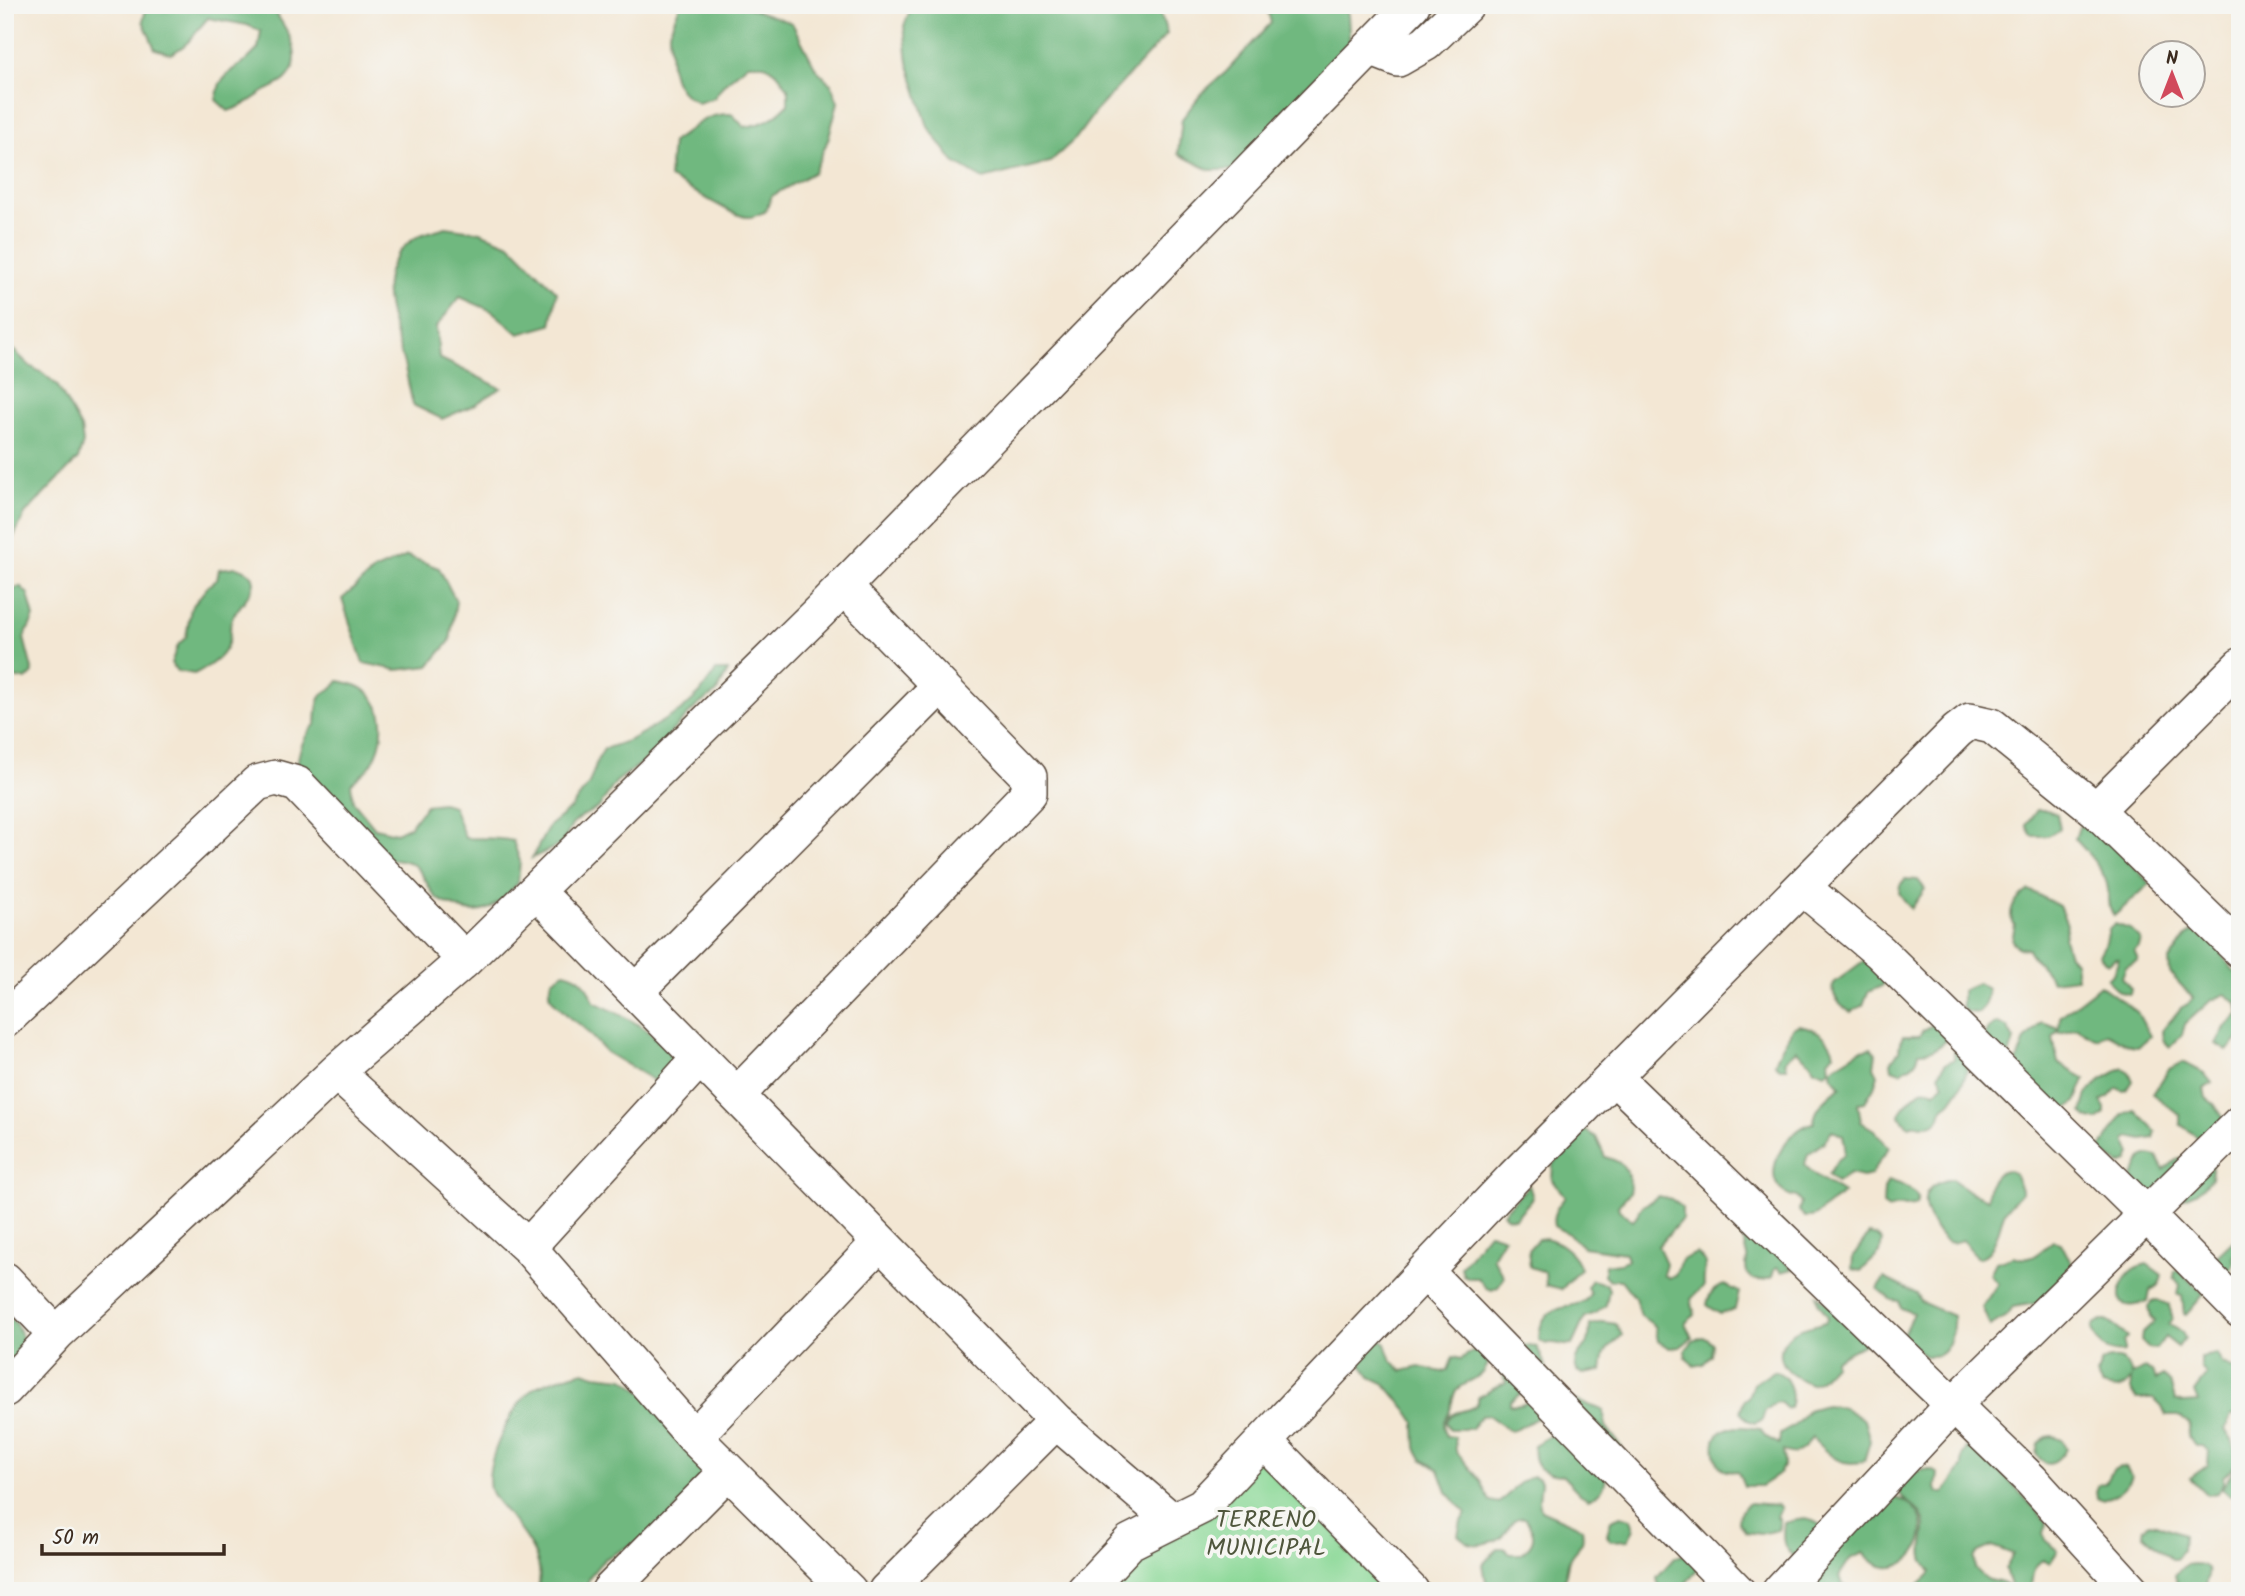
<svg xmlns="http://www.w3.org/2000/svg" width="2245" height="1596" font-family="Kalam,sans-serif">
<rect width="100%" height="100%" fill="#f6f6f2"/>
<filter id="ink" filterUnits="userSpaceOnUse"><feTurbulence type="fractalNoise" baseFrequency=".0143" numOctaves="2"/><feDisplacementMap in="SourceGraphic" scale="14" xChannelSelector="R" yChannelSelector="G"/><feConvolveMatrix kernelMatrix="1 2 1 2 8 2 1 2 1" color-interpolation-filters="sRGB"/></filter>
<filter id="wash" filterUnits="userSpaceOnUse"><feTurbulence type="fractalNoise" baseFrequency=".00686" numOctaves="4" result="noise"/><feDisplacementMap in="SourceGraphic" scale="28" xChannelSelector="R" yChannelSelector="G"/><feGaussianBlur stdDeviation="1.57" result="paint"/><feColorMatrix in="noise" values="0 0 0 0 0 0 0 0 0 0 0 0 0 0 0 0 0 1.4 0 .05"/><feComposite in="paint" operator="in"/></filter>
<g filter="url(#wash)">
<rect width="100%" height="100%" fill="#f3e7d4"/>
<path fill="#8ad896" stroke="#62815a" stroke-width="2" d="M1265,1452l138,139h-318z"/>
<path fill="#6fb87f" stroke="#55714e" stroke-width="2" d="M147,5h123c15,21 38,52 16,74 -5,5 -13,8 -19,11 -16,9 -21,16 -39,21l-12,-11 4,-17 12,-13 14,-9 12,-12 3,-18 -14,-6 -39,-7c-16,17 -15,24 -37,36l-16,-5 -12,-28z
M680,5h61l51,18 24,46 15,15 7,18 -10,38 -14,32 -42,24 -7,16c-5,1 -11,5 -16,5 -13,2 -63,-32 -80,-39l3,-36c25,-15 28,-28 60,-28l12,13c20,-3 31,-9 44,-23v-16l-10,-14 -14,-10h-16l-24,20 -10,14 -16,5 -14,-9 -9,-13 -4,-15 -2,-33z
M912,5h246l9,29 -71,77 -20,27 -26,24 -67,17 -29,-17 -26,-35 -20,-65 -4,-36z
M1266,5h76l6,9 2,34 -106,122h-34l-32,-16 4,-35 20,-26 24,-21 45,-49z
M446,227l34,5 30,12 47,48 -6,33 -32,9 -27,-23 -32,-14 -24,30 3,31 62,30 -27,17 -32,14 -29,-14c-4,-16 -6,-32 -11,-48 -12,-44 -33,-87 13,-119 9,-6 22,-8 31,-11z
M5,342l25,24 14,8 13,11 24,43 2,15 -5,16 -53,55 -20,40z
M407,556l32,12 17,33 -6,40 -21,25 -32,4 -34,-7 -21,-64 33,-29z
M236,567c38,10 5,34 -4,51 -3,7 -1,14 -3,22 -4,17 -20,27 -35,34l-17,-3 -6,-8 7,-18 8,-8 5,-29 18,-23 8,-5 2,-11z
M20,586l8,8 6,23 -10,21 9,35 -7,7 -21,-5v-82z
M716,671h12l-11,21 -20,14 -25,25 -16,21 -40,30 -17,25 -18,10 -9,8 -10,19 -30,14 17,-32 22,-18 18,-24 9,-25 6,-10 26,-9 52,-30 18,-17z
M339,681c8,2 19,3 26,9 24,18 20,53 6,75 -5,7 -14,13 -20,19l2,17 22,27 21,5 14,-7 16,-21 16,-2 11,3 12,32c17,1 32,-1 48,3l7,20 -2,22c-19,22 -36,38 -65,23 -7,-3 -15,-5 -19,-11 -7,-10 -12,-25 -22,-31 -12,-7 -31,-4 -44,-4l-70,-89c-2,-16 6,-37 18,-47 1,-10 0,-24 8,-31 7,-5 10,-4 15,-12z
M2037,810h10l10,4 3,15 -12,7h-16l-6,-11z
M2089,818l61,66 -36,32c-7,-11 -4,-19 -7,-32 -3,-13 -23,-36 -32,-45l4,-12z
M1905,879l13,1 7,9 -14,20 -12,-16 1,-8z
M2029,890l30,16 8,18 -3,15 5,16 6,7 2,16 -25,3c-6,-12 -18,-20 -24,-32l-9,-1 -7,-7 3,-16c-11,-14 3,-27 14,-35z
M2115,924l15,5 11,11 -2,7 -5,4 4,9 -12,7 -4,10 9,12 -1,5c-11,1 -16,-8 -23,-15l6,-5 6,-16h-4l-7,6 -9,-9 7,-13 3,-13z
M2201,929l20,23 11,18 8,5v62l-13,14 -11,-7 10,-18 13,-12 -2,-11 -12,-9 -15,7 -25,23 -3,11 -12,12 -7,-7 -1,-9 18,-22 9,-6 4,-5 -23,-25 -1,-13c13,-12 12,-27 32,-31z
M1866,959l21,20 -5,7 -14,6 -5,13 -12,7c-12,-6 -20,-16 -17,-29z
M564,972c19,4 23,14 30,30 39,18 68,31 89,70l-20,14 -57,-34 -25,-27 -9,-5 -16,-16 -7,-9 3,-15z
M1978,983l9,6c1,10 -2,16 -8,24l-12,-1 -5,-5v-17z
M2100,985l37,27 13,24 -12,11c-13,0 -20,-10 -32,-14l-9,6 -20,-11 -17,5 -1,-3 -6,8 5,25 27,16 -9,23 -14,11 -38,-34 -7,-18 8,-21 17,-18 17,6 1,-11c13,-12 27,-20 40,-32z
M1936,1023l13,12c-6,11 -17,17 -30,17 -2,12 -9,14 -19,20l-8,-3 -1,-7 8,-11 1,-9 3,-6h16l4,-6z
M1997,1023l10,4 7,13 -5,16 -26,-18 5,-9z
M1799,1025c16,3 32,12 35,29l-5,6 1,10 -5,3 -11,-4 -3,-6 -15,-13 -11,10 2,8h-7l-5,-4c3,-15 12,-22 17,-36z
M1958,1047l11,8c0,17 -8,33 -18,46 -2,3 -6,4 -8,7 -4,6 -1,11 -8,15 -8,5 -17,-1 -26,3 -16,-13 -8,-15 2,-27 7,-8 13,-13 24,-7l9,-8 -5,-10 6,-10 9,-5v-8z
M1871,1048l5,5 -2,14 4,8 -4,12 -9,15 -7,1 3,19 13,8 15,17 -18,28 -9,2 -12,-3 -14,8 -8,-7 10,-16 6,-4 1,-10 -2,-9 -11,-6 -8,12 -16,12 -3,10c5,10 26,21 38,29 -5,6 -9,7 -14,11 -10,7 -10,14 -24,13l-6,-6 2,-8 -5,-6c-45,-9 -11,-70 18,-74 0,-16 15,-27 27,-37l-10,-11 1,-7 29,-18z
M2183,1062l21,11 8,10 -8,6 2,9 8,6 15,22 -29,13 -20,-15v-9l-27,-21 16,-25z
M2123,1068l6,4 4,9 -6,9 -4,1 -6,-3 -8,9 -8,4 4,7v5l-7,7 -12,-3 -4,-4 5,-19 14,-14z
M2135,1110l21,21 -2,7 -12,2 -12,-3 -5,3 6,14 -3,7 -8,3 -21,-13 24,-37z
M1584,1130l12,7 9,20c20,5 25,14 25,35l-12,14 1,4 13,10 3,-2 7,-11 16,-11 13,3 11,8v12l-24,27 8,17 -3,12 6,3 6,-2 6,-16 16,-7 8,9c0,9 -2,16 -1,24l-13,13 4,16 -10,8 7,15 -12,9 -11,1 -11,-7 -3,-15 -14,-10 -6,-18 -14,-18h-12l-5,-5 1,-10 15,-2 7,-3 -2,-7 -42,-6 -13,-12 -16,-9c-3,-12 4,-20 11,-29l-13,-18 1,-15 10,-8 3,-9z
M2149,1155l8,2 7,13 12,-10 9,-4 28,2 -2,21 -15,14 -34,14 -30,-28 10,-21z
M2007,1170l7,3 8,19c-5,6 -12,12 -16,18 -9,16 -8,43 -28,48l-16,-18c-6,2 -10,4 -16,1 -6,-4 -11,-12 -14,-18 -14,-24 -8,-39 20,-44l18,13 18,7c0,-13 4,-27 19,-29z
M1888,1180l12,4 14,8 4,6 -2,7c-9,4 -18,-1 -27,4l-6,-4 1,-16z
M1529,1185l4,13 -18,20 -8,-1 -4,-4z
M1744,1222l49,47 -11,3 -5,-5 -3,2 -2,8c-11,5 -25,6 -26,-10 0,-5 2,-6 1,-11 -3,-11 -6,-23 -3,-34z
M1489,1232l15,5 -12,20 12,19 -6,11 -6,3 -6,-2 -8,-10h-9l-6,-3 -2,-8z
M1869,1234l8,2 5,5 -2,12 -19,18 -9,-2 1,-12z
M2240,1234v20l-7,2 1,6 -4,10 -7,1 -11,-12z
M1545,1238c15,3 31,16 35,31l-19,21 -15,-4 -1,-14 -15,-5 -2,-17 10,-11z
M2053,1241l8,2 13,25 -37,35 -24,4 -7,9 -16,10 -8,-19 16,-24 -8,-9 6,-12 18,-6c17,8 26,-5 39,-15z
M2147,1264l15,11c-1,8 -4,12 -12,15l-2,11c-10,3 -18,8 -27,1 -5,-17 9,-35 26,-38z
M2178,1270l26,24 -18,21 -2,-1 -2,-18 -4,-1 2,-10 -6,-8 1,-6z
M1884,1278l33,16 4,8 32,14c1,12 -2,34 -15,39 -4,1 -8,1 -13,1l-23,-19 11,-24 -12,-5 -2,-7 -8,-1 -13,-11z
M1592,1280l14,4 3,5 -3,16 -10,8 -11,4 -13,28c-10,2 -17,-5 -26,-1l-7,-4c0,-45 42,-25 51,-46l-3,-7z
M1725,1285l14,7 -4,17 -15,5 -13,-9c2,-11 6,-17 18,-20z
M1817,1295l53,46 -36,19v5l-14,15 -9,4c-19,-6 -42,-25 -23,-47 8,-9 26,-11 37,-15l3,-5 -10,-15z
M2157,1300l12,5 3,14 -4,5c8,3 14,6 17,14l-7,9 -13,-10 -9,12 -8,-1 -7,-7 1,-8 13,-12 -4,-3 -2,-11 4,-6z
M5,1312l11,12 9,20 -20,47z
M2102,1320h4l22,17 -4,5v10c-16,3 -28,-8 -32,-23l2,-5z
M1603,1322l13,2 6,11c-18,20 -17,8 -20,36l-19,3 -6,-3c-5,-14 3,-17 10,-27 3,-5 2,-13 3,-19z
M1701,1337l6,1 5,5 -1,13 -8,8 -9,2 -8,-9 -1,-6 8,-10z
M1380,1340l6,4 6,17 10,10 17,-4 23,5 6,-2 5,-13 8,2c13,-10 17,-10 31,-2l-9,16 -27,17c-3,6 -4,10 -5,17 -3,14 -10,11 -5,29l9,1 1,14 23,28 11,22 9,2 21,-20 12,-7 6,2 3,4 -2,18 2,10 41,18c3,18 -3,16 -11,28 -5,8 -3,18 -8,26 -9,14 -57,9 -74,9l-2,-3 -4,-24 15,-16h6l6,6h11c16,-12 15,-21 4,-36 -17,-2 -14,13 -25,21 -3,2 -8,2 -11,3 -14,5 -20,3 -31,-7l3,-14 5,-8 -19,-21 -8,-22 -17,-11 -6,-11 -1,-26 -8,-12 -22,-26 -15,-7 -12,-18z
M1519,1345l18,2 9,20 -5,13 -31,21v4c10,1 16,0 23,-8l41,3 29,10 3,16 16,22c-3,3 -7,4 -9,8 -11,16 0,34 -25,43l-8,-5 -18,-19c-20,-1 -31,-9 -28,-30l27,-16 -16,-15c-13,5 -21,14 -35,17l-22,-16 -7,1 -10,13h-21l-4,-7c6,-15 22,-7 32,-19v-6l28,-15 -3,-6z
M2216,1354l7,10 17,8v43l-9,1 -6,14 7,9 6,22 -15,16v6l-6,10 -10,2 -17,-17 18,-13 1,-14 -6,-5h-7l-8,-10 2,-12 -11,-8h-13l-4,-9 -8,-8h-17l-6,-9v-11c-8,12 -16,11 -29,7l-6,-11 6,-13c14,-7 26,-3 30,13l12,-7 8,4 4,8 7,-4 7,6 5,18 9,3 14,-1 -4,-10 12,-17 -5,-8v-10z
M584,1371l11,4 29,3 97,72 -61,80 -56,29 -14,17 -5,15h-48c11,-30 -14,-57 -32,-80 -5,-6 -13,-14 -15,-22 -6,-27 22,-84 43,-100 11,-8 38,-14 51,-18z
M1773,1371c16,3 22,22 17,36l-3,2 -6,-6 -5,-1 -11,9 -3,9 -7,3 -8,-3 -7,-8 4,-12 4,-3 5,-13z
M1825,1405l18,2 21,13 6,21 -6,20c-25,8 -36,-8 -52,-23l-9,11 -9,5 -11,-3 1,13 -5,10 -18,12h-17l-6,-15c-4,0 -8,1 -11,0 -12,-2 -15,-27 -10,-35 8,-13 32,-9 43,-7l6,8 13,7 1,-10 14,-8 14,-16z
M2052,1436l10,4 4,8c-8,14 -19,22 -30,6l2,-10 8,-7z
M1978,1447l69,75 -4,11 2,7 13,11 -8,12 -7,-4c-12,10 -11,19 -12,32h-18l-2,-2 -6,-20 8,-15 -21,-8 -14,6 -4,6 1,11c5,3 10,10 15,11 11,3 14,1 21,11h-97c4,-9 12,-11 17,-19 -2,-4 -7,-9 -8,-15 -3,-13 6,-27 0,-39 -5,-14 -22,-14 -25,-30 10,-12 25,-25 40,-14l-2,14 2,5h6l18,-26v-11l5,-8z
M2240,1466v28l-10,2 -8,-8 13,-21z
M2120,1467l6,1 5,8c-6,15 -14,18 -28,24l-6,-3 -1,-6 3,-7 7,-1 7,-13z
M1884,1496c64,6 37,76 2,71 -10,-1 -16,-8 -23,-14l-13,6 -11,17 3,9 11,6h-62l5,-33c-14,-9 -14,-19 -12,-35 16,-3 21,-8 38,3l46,-12 10,6 -4,-15z
M1748,1503l30,2 3,3 -4,9 3,4 -2,9 -18,4 -14,-2 -8,-10 1,-8z
M1621,1516l10,3 3,10 -6,11 -17,1 -4,-7 4,-14z
M2149,1523l7,1 27,10 -1,17 -6,8h-5l-28,-25 1,-7z
M1684,1554l18,11 -17,19 -1,7h-20l-6,-8 -1,-6 17,-19z
M2194,1564c23,0 12,14 11,27h-29l3,-3 -4,-13 10,-10z"/>
</g>
<g filter="url(#ink)">
<g fill="none" stroke-linecap="round" stroke-linejoin="round">
<defs>
<path id="minor" d="M1370,48l28,11 28,-16 40,-38
M2096,810l144,-144
M1802,887l78,65 265,261 95,97
M536,891l520,530 115,99
M635,992l305,-306
M5,1020l252,-237 19,-5 21,6 168,176
M336,1072l192,175 166,190 155,154
M1614,1077l417,403 101,111
M737,1095l292,-302v-16l-185,-190
M528,1247l172,-189
M1425,1271l312,320
M5,1280l51,54
M5,1389l51,-55 280,-262 129,-112 354,-348 593,-607
M694,1437l186,-195
M1264,1441l147,150
M609,1591l119,-120
M886,1591l170,-170
M1084,1591l46,-49 72,-36 312,-329 443,-446 13,-10 22,5 104,84 144,140
M1780,1591l173,-186 287,-282"/>
</defs>
<use href="#minor" stroke="#574639" stroke-width="38"/>
<use href="#minor" stroke="#fff" stroke-width="35"/>
</g>
</g>
<g text-anchor="middle" dominant-baseline="central" stroke-width="7" stroke-linejoin="round" paint-order="stroke">
<g font-size="24" fill="#4f563c" stroke="#f6f6f2">
<text x="1266" y="1520">TERRENO<tspan x="1266" dy="28">MUNICIPAL</tspan></text>
</g>
</g>
<rect width="2245" height="1596" fill="none" stroke="#f6f6f2" stroke-width="28"/>
<g transform="translate(2172 74)"><circle r="33" fill="#f6f6f2" stroke="#aba49d" stroke-width="2"/>
<path d="M0-5L12 26L0 18L-12 26Z" fill="#d1495b"/>
<text y="-10" font-size="19" font-weight="bold" text-anchor="middle" fill="#3b2a1e">N</text>
</g>
<path d="M42 1544v10h182v-10" fill="none" stroke="#3b2a1e" stroke-width="3.5"/>
<text x="52" y="1544" font-size="21" fill="#3b2a1e" stroke="#f6f6f2" stroke-width="5" paint-order="stroke">50 m</text>
</svg>
